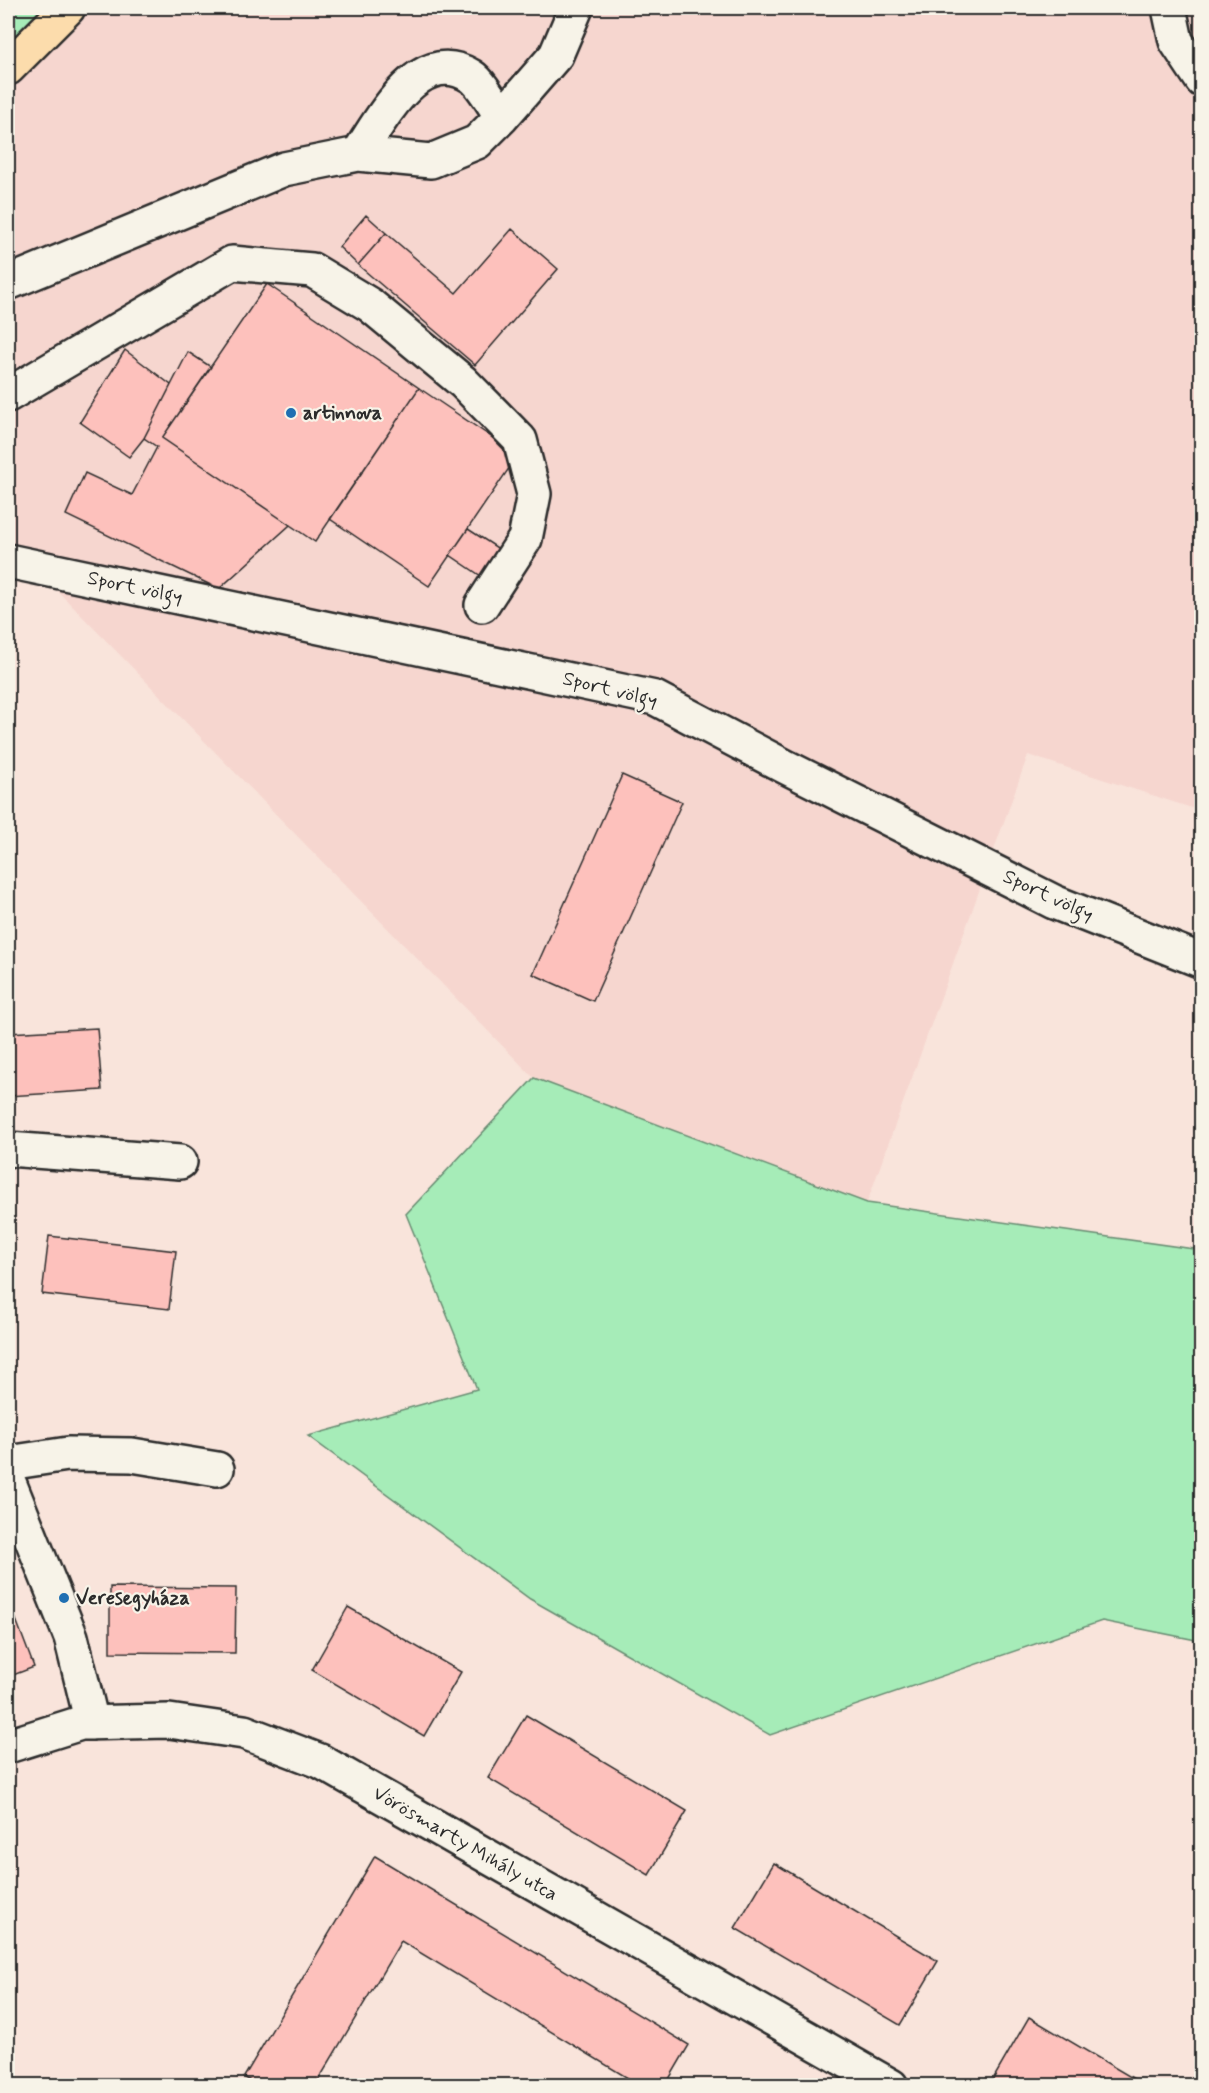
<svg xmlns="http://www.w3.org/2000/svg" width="1209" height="2093" font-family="Mynerve,sans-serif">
<rect width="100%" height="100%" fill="#f9e4db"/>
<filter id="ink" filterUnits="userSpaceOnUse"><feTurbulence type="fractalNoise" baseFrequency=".0167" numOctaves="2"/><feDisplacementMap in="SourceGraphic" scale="12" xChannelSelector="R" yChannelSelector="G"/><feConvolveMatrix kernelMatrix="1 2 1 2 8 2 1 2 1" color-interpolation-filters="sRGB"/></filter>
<g filter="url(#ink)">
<path fill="#f6d6cf" d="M68,8h1133v803l-173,-56 -161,448 -333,-125 -501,-512 -25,-5v-493z"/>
<path fill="#a6ecb8" stroke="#688c72" stroke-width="1.5" d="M8,8h60l-60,60z
M534,1078l333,125 334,47v391l-99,-20 -332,114 -240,-136 -222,-163 169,-47 -71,-175z"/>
<path fill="#fdc1bc" stroke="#2b2b2b" stroke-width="1.5" d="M366,215l20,18 -28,32 -19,-18z
M512,229l46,40 -83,96 -117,-100 28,-32 70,60z
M267,284l152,104 -104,154 -153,-104z
M125,350l46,35 -27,53 -15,19 -49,-35z
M188,352l23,15 -49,71 128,87 -71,64 -153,-74 19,-42 47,22 25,-48 -13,-9z
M419,388l99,67 -89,131 -99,-67z
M468,529l34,22 -18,27 -34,-23z
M622,775l60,27 -89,199 -60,-27z
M97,1028l5,62 -94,6v-63z
M49,1236l127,15 -7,58 -127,-15z
M110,1587l126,1 -1,65 -125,-1z
M348,1607l113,65 -37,64 -112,-66z
M12,1609l22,58 -26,10v-67z
M526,1715l161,96 -38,64 -161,-97z
M375,1856l314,189 -24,41h-24l-240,-145 -86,145h-57l-14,-9z
M774,1863l164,98 -38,64 -165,-97z
M1029,2017l117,69h-146l-8,-5z"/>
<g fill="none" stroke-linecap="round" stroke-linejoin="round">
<defs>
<path id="minor" d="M1169,8l7,33 26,39
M358,154c24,-35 61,-110 113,-78 10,6 24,31 31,41
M8,283l276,-114 74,-15 73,7 46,-19 25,-25 54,-62 20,-47
M8,395l224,-132 80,7 58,35 93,77 57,58 14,54 -9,45 -43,66
M8,561l647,137 129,68 270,136 148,59
M8,1149l172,13
M8,1463l60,-9 64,1 85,14
M8,1480l63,157 21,86
M8,1746l73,-23 88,-2 75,11 76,29 571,325"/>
<path id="major" d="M8,68l60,-60"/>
</defs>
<use href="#minor" stroke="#2b2b2b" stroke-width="38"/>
<use href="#major" stroke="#2b2b2b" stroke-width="38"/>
<use href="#minor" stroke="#f7f3e8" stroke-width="33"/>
<use href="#major" stroke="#fcdcac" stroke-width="33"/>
</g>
</g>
<g fill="#1f6fb2" stroke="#f7f3e8" stroke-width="2">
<circle cx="291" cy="413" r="6"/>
<circle cx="64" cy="1598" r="6"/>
</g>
<g text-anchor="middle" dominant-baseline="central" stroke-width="4.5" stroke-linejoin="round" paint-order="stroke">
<g font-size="20" font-weight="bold" fill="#2b2b2b" stroke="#f7f3e8" text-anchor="start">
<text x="303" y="413">artinnova</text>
<text x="76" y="1598">Veresegyháza</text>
</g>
<g font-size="20" fill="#2b2b2b" stroke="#f7f3e8">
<text transform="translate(135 588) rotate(12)">Sport völgy</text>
<text transform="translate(610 690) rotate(14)">Sport völgy</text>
<text transform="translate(1048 896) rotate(25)">Sport völgy</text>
<text transform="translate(465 1844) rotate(30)">Vörösmarty Mihály utca</text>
</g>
</g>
<rect width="1209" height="2093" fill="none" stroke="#f7f3e8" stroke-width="30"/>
<rect x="15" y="15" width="1179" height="2063" fill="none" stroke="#2b2b2b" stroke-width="2" filter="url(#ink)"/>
</svg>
